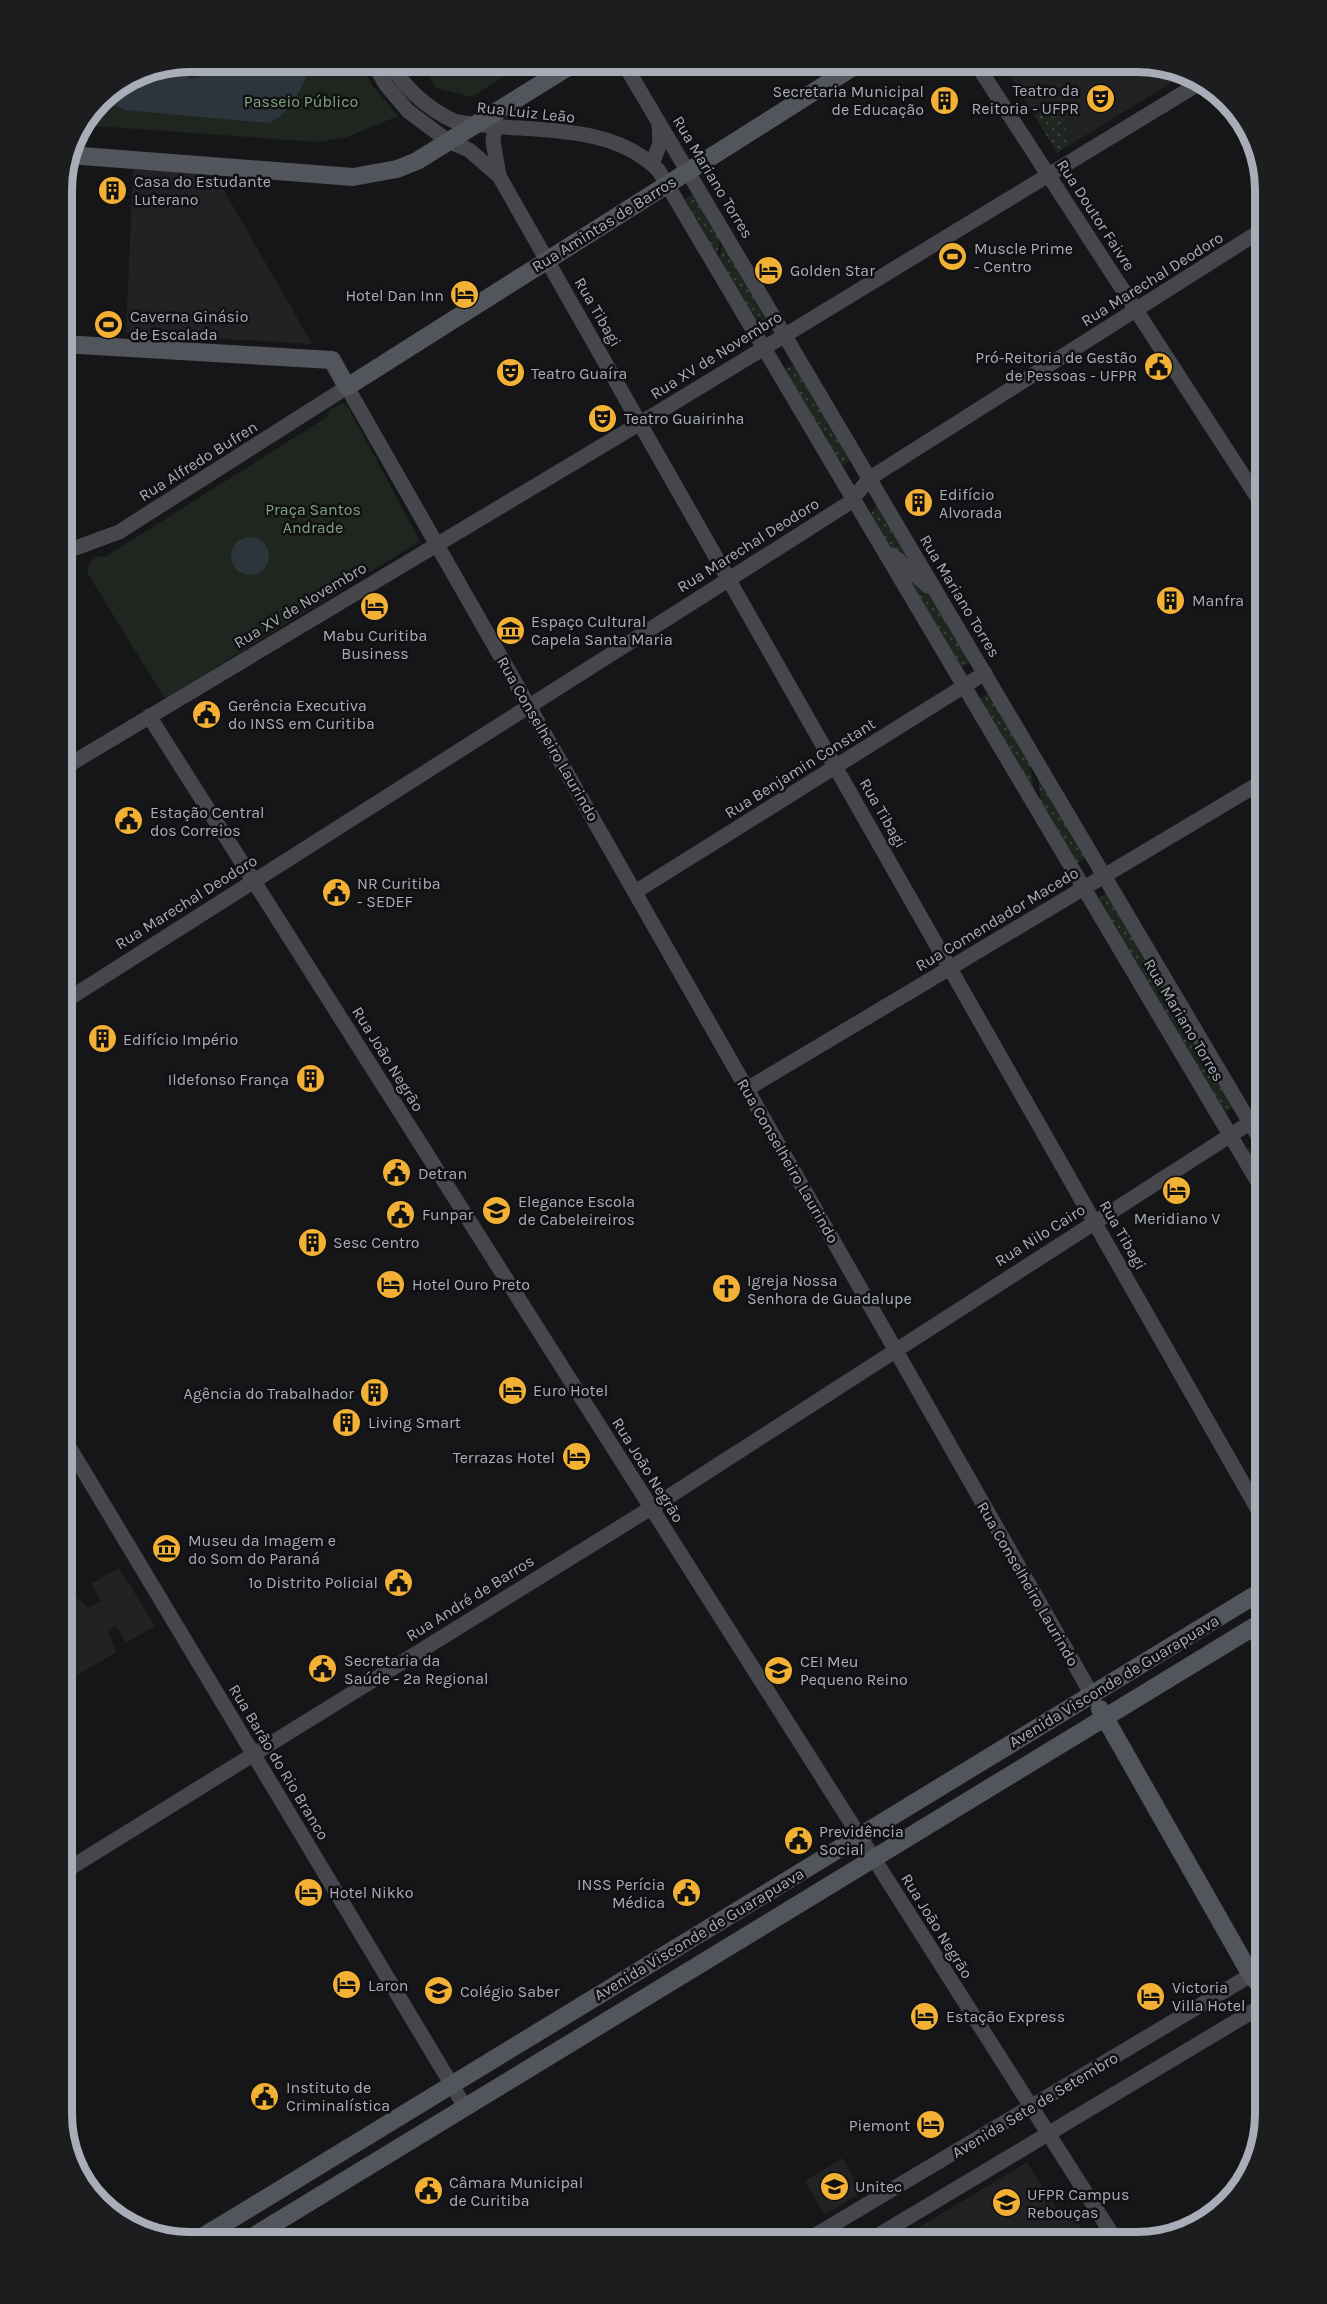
<svg xmlns="http://www.w3.org/2000/svg" width="1327" height="2304" font-family="Karla,sans-serif">
<defs>
<pattern id="grass-dots" width="8" height="8" patternUnits="userSpaceOnUse" patternTransform="scale(1.5)"><rect width="8" height="8" fill="#1e261f"/><path d="M2 2h.1M6 6h.1" fill="none" stroke="#3c433d" stroke-width="1.8" stroke-linecap="round"/></pattern>
</defs>
<rect width="100%" height="100%" fill="#161618"/>
<path fill="#222225" d="M1002,62h143l39,13 -127,78z
M133,170l81,3 98,171 -186,-11z
M119,1568l36,58 -29,17 -10,-18 -8,6 8,21 -54,32v-81l12,-8 14,13 13,-7 -10,-17z
M842,2158l20,34 -37,23 -20,-34z
M1027,2162l31,49 9,-5 23,36h-196z"/>
<path fill="url(#grass-dots)" d="M1061,100l7,46 -11,7 -22,-37z
M700,190l23,38 -6,26 -32,-55z
M725,232l54,90 -18,11 -42,-74z
M800,361l55,97 -17,9 -54,-97z
M878,500l47,79 -39,-33 -17,-29z
M894,560l41,36 37,65 -15,9z
M992,691l37,63 6,47 -59,-100z
M1036,766l52,90 -15,10 -31,-55z
M1110,892l128,212 -17,11 -126,-215z
M1262,1141l3,6v43l-22,-38z"/>
<path fill="#1e261f" d="M190,62h169l13,23 26,31 -51,21 -30,5 -236,-17c33,-46 55,-53 109,-63z
M421,62h106l-55,35 -36,-9z
M342,403l5,2 73,136 -255,158 -76,-123c-3,-10 0,-14 9,-20l7,1 222,-140 2,-7z
M527,2228l9,14h-33z"/>
<path fill="#2c353c" d="M207,62h84l18,5c-4,19 -22,51 -41,56l-144,-13 -9,-5 -7,-12 33,-22 31,-6c6,8 15,14 25,13l9,-8z
M231 556a19 19 0 1 1 38 0a19 19 0 1 1-38 0Z"/>
<g fill="none" stroke-linecap="round" stroke-linejoin="round">
<path stroke="#45474d" stroke-width="15" d="M373,62l13,23 22,26 40,30 21,9 30,26 766,1346
M389,62c16,26 37,46 65,59 66,14 154,-3 205,50l606,1023
M623,62l642,1086
M975,62l290,447
M496,117l-3,24 6,35
M652,164l8,-21 -1,-19
M62,553l57,-21 228,-145 745,1308
M892,555l36,31
M149,716l968,1526
M62,769l600,-359 541,-329
M635,892l350,-219
M62,1003l787,-500 21,-25 395,-250
M747,1089l518,-309
M62,1435l403,672
M62,1873l589,-365 614,-395
M804,2242l447,-267
M867,2242l398,-238"/>
<path stroke="#53555c" stroke-width="18" d="M69,155l284,22 44,-8 20,-8 159,-99
M62,344l270,16 15,27 514,-325
M1100,1709l151,266 14,16
M194,2242l1071,-653
M244,2242l1021,-622"/>
</g>
<defs>
<symbol id="theatre-disc" viewBox="-11 -11 22 22"><circle r="9.5" fill="#f2b134" stroke="#111113"/><path d="M-5-5.5Q0-4 5-5.5V0Q5 5 0 6Q-5 5-5 0ZM-3.3-2.5H-1v1.5H-3.3ZM1-2.5H3.3v1.5H1ZM-2.8 1Q0 5.5 2.8 1Z" fill="#111"/></symbol>
<symbol id="building-disc" viewBox="-11 -11 22 22"><circle r="9.5" fill="#f2b134" stroke="#111113"/><path d="M-4-6H4V6H1V3H-1V6H-4ZM-2.5-4.3h1.7v1.8h-1.7ZM.8-4.3h1.7v1.8H.8ZM-2.5-1h1.7V.8h-1.7ZM.8-1h1.7V.8H.8Z" fill="#111"/></symbol>
<symbol id="stadium-disc" viewBox="-11 -11 22 22"><circle r="9.5" fill="#f2b134" stroke="#111113"/><path d="M0-5a6.5 5 0 1 0 0 10a6.5 5 0 1 0 0-10ZM-3.5-1.8h7v3.6h-7Z" fill="#111"/></symbol>
<symbol id="hotel-disc" viewBox="-11 -11 22 22"><circle r="9.5" fill="#f2b134" stroke="#111113"/><path d="M-6-4.5h1.5V1H6V5H4.5V3h-9V5H-6ZM-4 0a1.8 1.8 0 1 1 3.6 0ZM.5 0V-2.5h3Q6-2.5 6 0Z" fill="#111"/></symbol>
<symbol id="civic-disc" viewBox="-11 -11 22 22"><circle r="9.5" fill="#f2b134" stroke="#111113"/><path d="M-.6-6.5H3V-4.5H.6V-3L4-1V1h2V6H-6V1h2V-1L-.6-3ZM-1.2 2.5V6h2.4V2.5Z" fill="#111"/></symbol>
<symbol id="museum-disc" viewBox="-11 -11 22 22"><circle r="9.5" fill="#f2b134" stroke="#111113"/><path d="M0-6L6-3V-2H-6V-3ZM-5-1h2V3h-2ZM-1-1h2V3h-2ZM3-1h2V3H3ZM-6 4H6V6H-6Z" fill="#111"/></symbol>
<symbol id="university-disc" viewBox="-11 -11 22 22"><circle r="9.5" fill="#f2b134" stroke="#111113"/><path d="M0-5L7-2L0 1L-7-2ZM-4 1L0 2.5L4 1V4Q0 6-4 4Z" fill="#111"/></symbol>
<symbol id="church-disc" viewBox="-11 -11 22 22"><circle r="9.5" fill="#f2b134" stroke="#111113"/><path d="M-1.2-6h2.4v3.5h3.3v2.4h-3.3V6h-2.4V-.1h-3.3v-2.4h3.3Z" fill="#111"/></symbol>
<symbol id="school-disc" viewBox="-11 -11 22 22"><circle r="9.5" fill="#f2b134" stroke="#111113"/><path d="M0-5L7-2L0 1L-7-2ZM-4 1L0 2.5L4 1V4Q0 6-4 4Z" fill="#111"/></symbol>
</defs>
<g fill-rule="evenodd">
<use href="#theatre-disc" x="1084" y="82" width="33" height="33"/>
<use href="#building-disc" x="928" y="84" width="33" height="33"/>
<use href="#building-disc" x="96" y="174" width="33" height="33"/>
<use href="#stadium-disc" x="936" y="240" width="33" height="33"/>
<use href="#hotel-disc" x="752" y="254" width="33" height="33"/>
<use href="#hotel-disc" x="448" y="278" width="33" height="33"/>
<use href="#stadium-disc" x="92" y="308" width="33" height="33"/>
<use href="#civic-disc" x="1142" y="350" width="33" height="33"/>
<use href="#theatre-disc" x="494" y="356" width="33" height="33"/>
<use href="#theatre-disc" x="586" y="402" width="33" height="33"/>
<use href="#building-disc" x="902" y="486" width="33" height="33"/>
<use href="#building-disc" x="1154" y="584" width="33" height="33"/>
<use href="#hotel-disc" x="358" y="590" width="33" height="33"/>
<use href="#museum-disc" x="494" y="614" width="33" height="33"/>
<use href="#civic-disc" x="190" y="698" width="33" height="33"/>
<use href="#civic-disc" x="112" y="804" width="33" height="33"/>
<use href="#civic-disc" x="320" y="876" width="33" height="33"/>
<use href="#building-disc" x="86" y="1022" width="33" height="33"/>
<use href="#building-disc" x="294" y="1062" width="33" height="33"/>
<use href="#civic-disc" x="380" y="1156" width="33" height="33"/>
<use href="#hotel-disc" x="1160" y="1174" width="33" height="33"/>
<use href="#university-disc" x="480" y="1194" width="33" height="33"/>
<use href="#civic-disc" x="384" y="1198" width="33" height="33"/>
<use href="#building-disc" x="296" y="1226" width="33" height="33"/>
<use href="#hotel-disc" x="374" y="1268" width="33" height="33"/>
<use href="#church-disc" x="710" y="1272" width="33" height="33"/>
<use href="#hotel-disc" x="496" y="1374" width="33" height="33"/>
<use href="#building-disc" x="358" y="1376" width="33" height="33"/>
<use href="#building-disc" x="330" y="1406" width="33" height="33"/>
<use href="#hotel-disc" x="560" y="1440" width="33" height="33"/>
<use href="#museum-disc" x="150" y="1532" width="33" height="33"/>
<use href="#civic-disc" x="382" y="1566" width="33" height="33"/>
<use href="#civic-disc" x="306" y="1652" width="33" height="33"/>
<use href="#school-disc" x="762" y="1654" width="33" height="33"/>
<use href="#civic-disc" x="782" y="1824" width="33" height="33"/>
<use href="#hotel-disc" x="292" y="1876" width="33" height="33"/>
<use href="#civic-disc" x="670" y="1876" width="33" height="33"/>
<use href="#hotel-disc" x="330" y="1968" width="33" height="33"/>
<use href="#school-disc" x="422" y="1974" width="33" height="33"/>
<use href="#hotel-disc" x="1134" y="1980" width="33" height="33"/>
<use href="#hotel-disc" x="908" y="2000" width="33" height="33"/>
<use href="#civic-disc" x="248" y="2080" width="33" height="33"/>
<use href="#hotel-disc" x="914" y="2108" width="33" height="33"/>
<use href="#university-disc" x="818" y="2170" width="33" height="33"/>
<use href="#civic-disc" x="412" y="2174" width="33" height="33"/>
<use href="#university-disc" x="990" y="2186" width="33" height="33"/>
</g>
<g text-anchor="middle" dominant-baseline="central" stroke-width="5" stroke-linejoin="round" paint-order="stroke">
<g font-size="16" fill="#a8adb8" stroke="#111113" text-anchor="start">
<text x="1079" y="90" text-anchor="end">Teatro da<tspan x="1079" dy="18">Reitoria - UFPR</tspan></text>
<text x="924" y="91" text-anchor="end">Secretaria Municipal<tspan x="924" dy="18">de Educação</tspan></text>
<text x="134" y="181">Casa do Estudante<tspan x="134" dy="18">Luterano</tspan></text>
<text x="974" y="248">Muscle Prime<tspan x="974" dy="18">- Centro</tspan></text>
<text x="790" y="270">Golden Star</text>
<text x="444" y="295" text-anchor="end">Hotel Dan Inn</text>
<text x="130" y="316">Caverna Ginásio<tspan x="130" dy="18">de Escalada</tspan></text>
<text x="1137" y="357" text-anchor="end">Pró-Reitoria de Gestão<tspan x="1137" dy="18">de Pessoas - UFPR</tspan></text>
<text x="531" y="373">Teatro Guaíra</text>
<text x="624" y="418">Teatro Guairinha</text>
<text x="939" y="494">Edifício<tspan x="939" dy="18">Alvorada</tspan></text>
<text x="1192" y="600">Manfra</text>
<text x="531" y="621">Espaço Cultural<tspan x="531" dy="18">Capela Santa Maria</tspan></text>
<text x="375" y="635" text-anchor="middle">Mabu Curitiba<tspan x="375" dy="18">Business</tspan></text>
<text x="228" y="705">Gerência Executiva<tspan x="228" dy="18">do INSS em Curitiba</tspan></text>
<text x="150" y="812">Estação Central<tspan x="150" dy="18">dos Correios</tspan></text>
<text x="357" y="883">NR Curitiba<tspan x="357" dy="18">- SEDEF</tspan></text>
<text x="123" y="1039">Edifício Império</text>
<text x="289" y="1079" text-anchor="end">Ildefonso França</text>
<text x="418" y="1173">Detran</text>
<text x="518" y="1201">Elegance Escola<tspan x="518" dy="18">de Cabeleireiros</tspan></text>
<text x="422" y="1214">Funpar</text>
<text x="1177" y="1218" text-anchor="middle">Meridiano V</text>
<text x="333" y="1242">Sesc Centro</text>
<text x="747" y="1280">Igreja Nossa<tspan x="747" dy="18">Senhora de Guadalupe</tspan></text>
<text x="412" y="1284">Hotel Ouro Preto</text>
<text x="533" y="1390">Euro Hotel</text>
<text x="354" y="1393" text-anchor="end">Agência do Trabalhador</text>
<text x="368" y="1422">Living Smart</text>
<text x="555" y="1457" text-anchor="end">Terrazas Hotel</text>
<text x="188" y="1540">Museu da Imagem e<tspan x="188" dy="18">do Som do Paraná</tspan></text>
<text x="378" y="1582" text-anchor="end">1º Distrito Policial</text>
<text x="344" y="1660">Secretaria da<tspan x="344" dy="18">Saúde - 2ª Regional</tspan></text>
<text x="800" y="1661">CEI Meu<tspan x="800" dy="18">Pequeno Reino</tspan></text>
<text x="819" y="1831">Previdência<tspan x="819" dy="18">Social</tspan></text>
<text x="665" y="1884" text-anchor="end">INSS Perícia<tspan x="665" dy="18">Médica</tspan></text>
<text x="329" y="1892">Hotel Nikko</text>
<text x="368" y="1985">Laron</text>
<text x="1172" y="1987">Victoria<tspan x="1172" dy="18">Villa Hotel</tspan></text>
<text x="460" y="1991">Colégio Saber</text>
<text x="946" y="2016">Estação Express</text>
<text x="286" y="2087">Instituto de<tspan x="286" dy="18">Criminalística</tspan></text>
<text x="910" y="2125" text-anchor="end">Piemont</text>
<text x="449" y="2182">Câmara Municipal<tspan x="449" dy="18">de Curitiba</tspan></text>
<text x="855" y="2186">Unitec</text>
<text x="1027" y="2194">UFPR Campus<tspan x="1027" dy="18">Rebouças</tspan></text>
</g>
<g font-size="16" fill="#7fa381" stroke="#111113">
<text x="301" y="101">Passeio Público</text>
<text x="313" y="509">Praça Santos<tspan x="313" dy="18">Andrade</tspan></text>
</g>
<g font-size="16" fill="#a8adb8" stroke="#111113">
<text transform="translate(526 112) rotate(6)">Rua Luiz Leão</text>
<text transform="translate(713 177) rotate(59)">Rua Mariano Torres</text>
<text transform="translate(1096 215) rotate(57)">Rua Doutor Faivre</text>
<text transform="translate(604 224) rotate(-32)">Rua Amintas de Barros</text>
<text transform="translate(1152 279) rotate(-32)">Rua Marechal Deodoro</text>
<text transform="translate(598 312) rotate(60)">Rua Tibagi</text>
<text transform="translate(716 355) rotate(-32)">Rua XV de Novembro</text>
<text transform="translate(198 461) rotate(-32)">Rua Alfredo Bufren</text>
<text transform="translate(748 545) rotate(-32)">Rua Marechal Deodoro</text>
<text transform="translate(960 596) rotate(59)">Rua Mariano Torres</text>
<text transform="translate(300 605) rotate(-31)">Rua XV de Novembro</text>
<text transform="translate(548 739) rotate(60)">Rua Conselheiro Laurindo</text>
<text transform="translate(800 768) rotate(-32)">Rua Benjamin Constant</text>
<text transform="translate(883 813) rotate(60)">Rua Tibagi</text>
<text transform="translate(186 902) rotate(-32)">Rua Marechal Deodoro</text>
<text transform="translate(997 919) rotate(-31)">Rua Comendador Macedo</text>
<text transform="translate(1184 1020) rotate(59)">Rua Mariano Torres</text>
<text transform="translate(388 1059) rotate(58)">Rua João Negrão</text>
<text transform="translate(788 1161) rotate(60)">Rua Conselheiro Laurindo</text>
<text transform="translate(1040 1235) rotate(-32)">Rua Nilo Cairo</text>
<text transform="translate(1123 1235) rotate(60)">Rua Tibagi</text>
<text transform="translate(648 1470) rotate(58)">Rua João Negrão</text>
<text transform="translate(1028 1584) rotate(60)">Rua Conselheiro Laurindo</text>
<text transform="translate(470 1598) rotate(-32)">Rua André de Barros</text>
<text transform="translate(1114 1681) rotate(-31)">Avenida Visconde de Guarapuava</text>
<text transform="translate(279 1762) rotate(59)">Rua Barão do Rio Branco</text>
<text transform="translate(937 1926) rotate(58)">Rua João Negrão</text>
<text transform="translate(699 1934) rotate(-31)">Avenida Visconde de Guarapuava</text>
<text transform="translate(1035 2105) rotate(-31)">Avenida Sete de Setembro</text>
</g>
</g>
<path d="M0 0H1327V2304H0ZM190 72H1137A118 118 0 0 1 1255 190V2114A118 118 0 0 1 1137 2232H190A118 118 0 0 1 72 2114V190A118 118 0 0 1 190 72Z" fill="#1d1d20" fill-rule="evenodd"/>
<path fill="none" stroke="#a8adb8" stroke-width="8" d="M190 72H1137A118 118 0 0 1 1255 190V2114A118 118 0 0 1 1137 2232H190A118 118 0 0 1 72 2114V190A118 118 0 0 1 190 72Z"/>
</svg>
